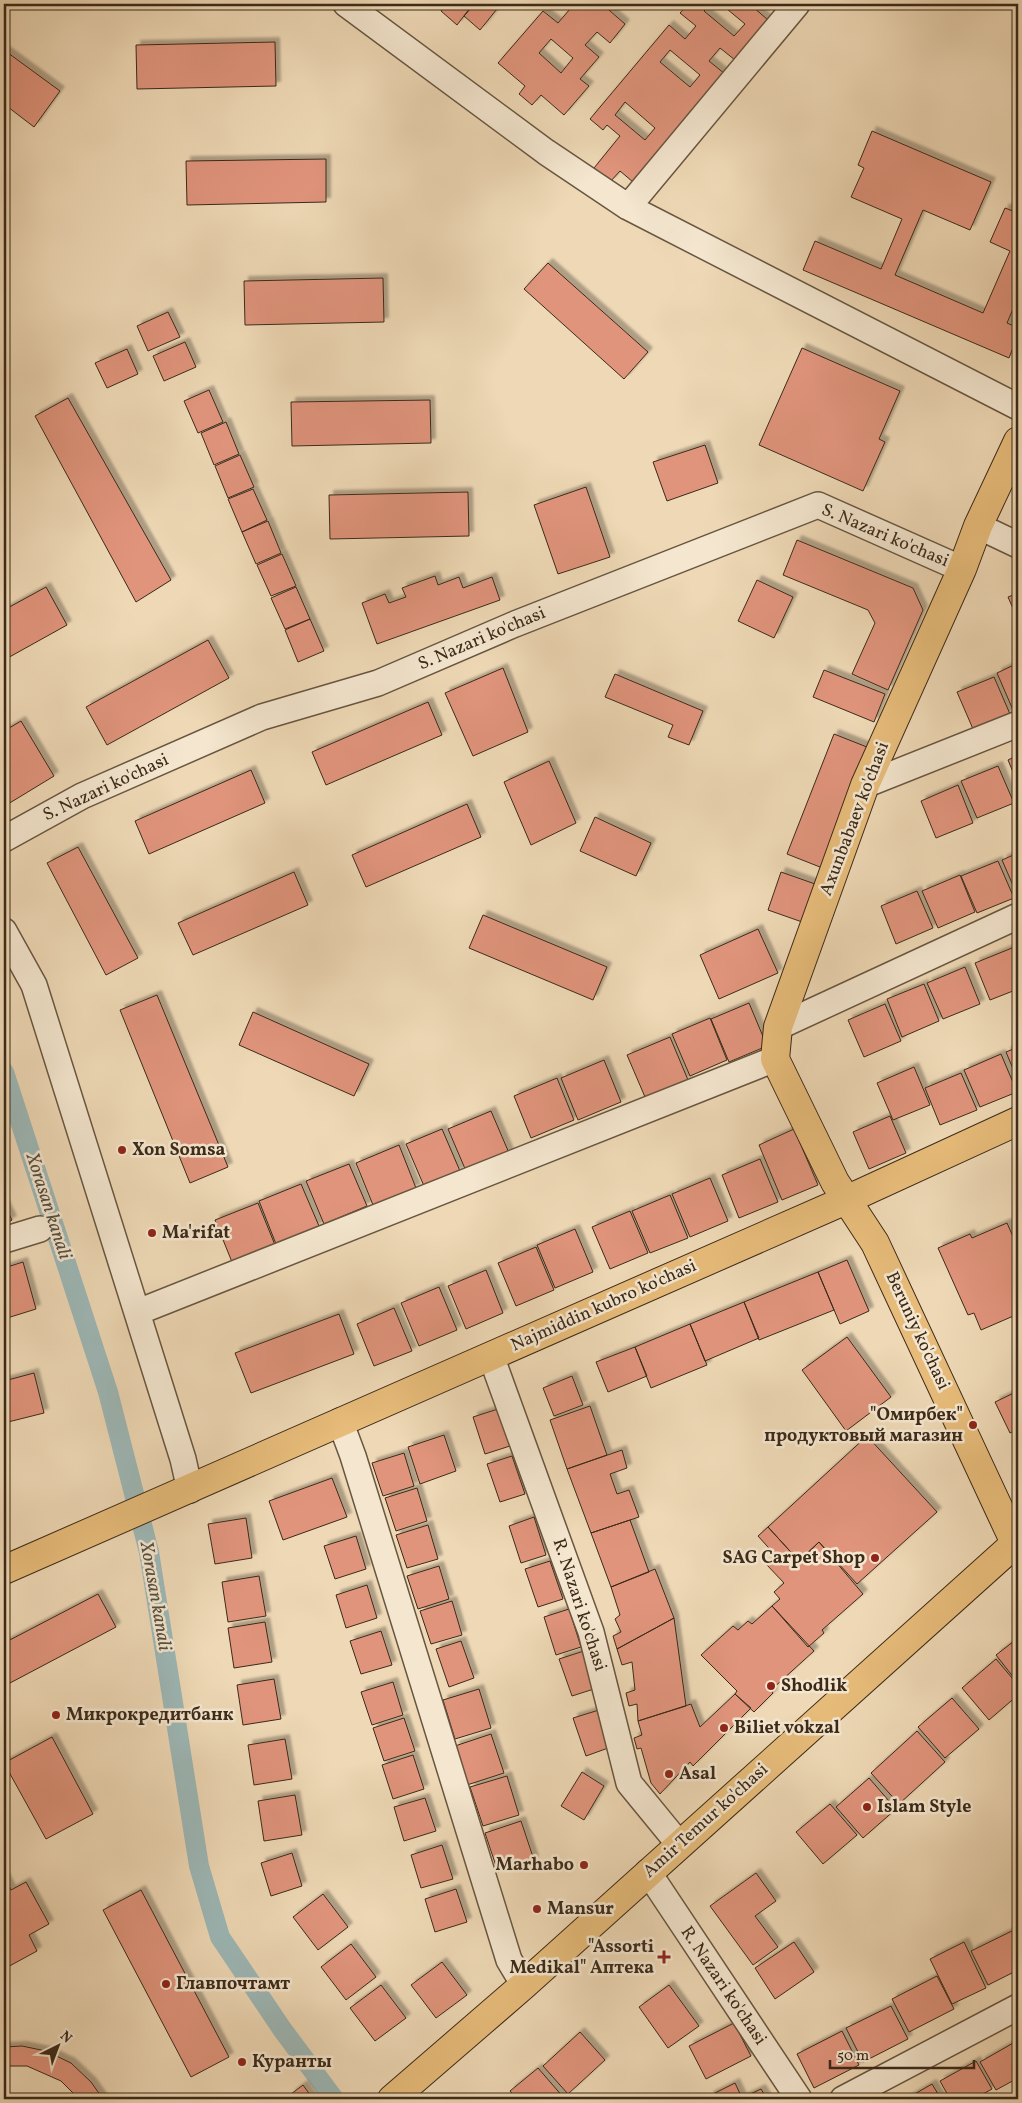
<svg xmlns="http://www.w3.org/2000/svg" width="1022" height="2103" font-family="Vollkorn,serif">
<defs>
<filter id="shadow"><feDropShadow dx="4.5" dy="-4.5" stdDeviation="1" flood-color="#0004"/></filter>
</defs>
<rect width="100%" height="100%" fill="#eed8b5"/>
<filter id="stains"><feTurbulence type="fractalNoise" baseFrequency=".004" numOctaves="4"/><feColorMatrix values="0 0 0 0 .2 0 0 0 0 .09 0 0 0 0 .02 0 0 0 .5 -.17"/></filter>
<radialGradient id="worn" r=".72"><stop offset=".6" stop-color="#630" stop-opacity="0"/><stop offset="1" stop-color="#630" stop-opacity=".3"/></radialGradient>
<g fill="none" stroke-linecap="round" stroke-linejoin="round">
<path stroke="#9db8b7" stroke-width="20" d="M4,1072l104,320 41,160 50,314 21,71 62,92 52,70"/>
</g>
<path fill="#e0947c" stroke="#3b2a19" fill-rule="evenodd" filter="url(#shadow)" d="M447,4h26l-16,21 -16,-14z
M475,4h26l-21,26 -16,-14z
M564,4h38l23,20 -15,19 -13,-11 -12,13 14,12 -19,22 9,7 -25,29 -23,-20 -9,10 -13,-11 6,-8 -27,-23 45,-52 15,12 12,-14zM551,39l22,19 -12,15 -22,-20z
M688,4h22l-6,7 30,25 11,-12 -24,-20h35l-3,3 15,13 -33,40 -15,-12 -11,13 16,13 -92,108 -13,-11 -10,11 -16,-14 26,-32 -13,-11 -4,5 -13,-11 79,-94 16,14 11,-13 -16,-13zM670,50l30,25 -10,12 -30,-25zM625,102l30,26 -10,12 -30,-25z
M275,42l1,44 -139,3 -1,-44z
M4,50l56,41 -26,36 -30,-23z
M872,131l119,51 -21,48 -47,-20 -28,65 88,38 27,-62 -20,-9 15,-34 13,5v84l-11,26 11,5v7l-9,23 -206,-88 12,-29 66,28 21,-50 -51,-22 13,-29 -6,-3z
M326,159v43l-139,3 -1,-44z
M548,263l100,89 -24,27 -100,-90z
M383,278l1,44 -139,3 -1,-44z
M168,312l12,25 -32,14 -11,-25z
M185,342l11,25 -32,14 -11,-25z
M802,348l98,43 -21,48 6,3 -22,49 -104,-46z
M127,349l11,25 -31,14 -12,-25z
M209,390l14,32 -25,11 -14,-32z
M68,398l103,182 -35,22 -101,-186z
M430,400l1,43 -139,3 -1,-44z
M226,422l13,32 -25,11 -13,-32z
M705,445l13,38 -51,18 -14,-39z
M240,455l14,32 -26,11 -13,-32z
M586,487l24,70 -52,17 -24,-69z
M253,489l14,31 -25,12 -14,-33z
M468,492l1,44 -139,3 -1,-44z
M268,521l13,32 -25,11 -14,-32z
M797,540l116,48 10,22 -35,80 -36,-16 23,-51 -7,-13 -85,-35z
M282,554l14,32 -25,10 -14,-31z
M435,576l3,9 21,-8 4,11 29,-11 8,23 -123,44 -15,-41 23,-9 4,9 17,-6 -4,-9z
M757,580l36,17 -19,41 -36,-17z
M46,587l21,38 -63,35v-50z
M296,587l14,32 -25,10 -14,-31z
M1018,593v27l-10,-23z
M310,619l14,32 -26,11 -13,-32z
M208,640l21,38 -122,67 -21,-38z
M1018,663v44l-5,3 -16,-37z
M503,668l25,64 -55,24 -28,-63z
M824,670l61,24 -11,28 -61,-25z
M615,674l88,37 -14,34 -21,-8 5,-12 -68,-28z
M994,677l16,37 -37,15 -16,-37z
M428,702l14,33 -116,50 -14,-33z
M21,721l33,55 -46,28 -4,-8v-65z
M834,734l38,15 -47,120 -38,-15z
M1018,755v29l-10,-24z
M549,761l27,62 -45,22 -27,-63z
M998,766l16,37 -37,15 -16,-37z
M251,770l14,33 -116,51 -14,-33z
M958,785l15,38 -37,15 -15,-37z
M467,804l14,33 -115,50 -14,-32z
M595,817l56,26 -15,33 -56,-25z
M78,847l60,111 -32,17 -59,-112z
M1018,853v44l-16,-37z
M998,861l16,37 -37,15 -16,-37z
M294,872l14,33 -115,50 -15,-32z
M781,872l37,13 -13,38 -37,-13z
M960,875l15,37 -37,16 -16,-37z
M917,891l16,37 -37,16 -15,-38z
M483,915l124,52 -14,33 -124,-52z
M758,929l20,44 -59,26 -19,-44z
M1012,948l6,15v26l-28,11 -15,-37z
M965,967l15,37 -37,15 -16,-36z
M924,984l15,37 -37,16 -15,-38z
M157,995l71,172 -38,16 -70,-173z
M749,1003l18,43 -38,16 -18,-43z
M885,1004l16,37 -37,16 -16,-37z
M253,1012l116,52 -15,32 -115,-51z
M710,1018l17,42 -37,16 -18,-42z
M670,1037l18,43 -43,17 -18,-42z
M1018,1047v34l-12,-29z
M1001,1054l16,38 -37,15 -16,-37z
M604,1060l17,42 -43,18 -17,-42z
M914,1067l16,38 -37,15 -16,-37z
M961,1073l16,37 -37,15 -15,-37z
M557,1078l17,42 -43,18 -17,-42z
M491,1111l18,42 -43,18 -18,-42z
M890,1116l16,37 -37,16 -16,-37z
M442,1129l18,42 -36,15 -18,-42z
M794,1129l24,56 -36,15 -23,-55z
M399,1145l17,43 -43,17 -17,-42z
M760,1159l18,43 -39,16 -17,-43z
M349,1164l18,42 -43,18 -18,-43z
M710,1178l18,43 -38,16 -18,-43z
M301,1184l18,42 -43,18 -17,-43z
M670,1195l18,43 -38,15 -18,-42z
M258,1203l17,42 -43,17 -17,-42z
M4,1204l8,16 -8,5z
M630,1211l18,42 -38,16 -18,-42z
M1007,1223l11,25v66l-37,16 -7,-17 -6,2 -30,-67 32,-14 2,4z
M575,1229l18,43 -38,16 -18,-43z
M536,1247l18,43 -38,16 -18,-43z
M847,1260l22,51 -29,13 -22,-52z
M23,1262l13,47 -32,10v-51z
M486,1270l17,43 -37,16 -18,-43z
M818,1272l16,38 -75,30 -15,-38z
M439,1287l18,43 -38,16 -18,-43z
M744,1302l15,36 -54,23 -15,-37z
M394,1308l18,43 -38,15 -17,-42z
M339,1314l15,40 -103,39 -16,-40z
M690,1324l17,41 -56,23 -16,-41z
M847,1337l44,60 -45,34 -44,-61z
M635,1347l12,29 -39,16 -12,-30z
M34,1373l10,40 -40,10v-42z
M572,1376l11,29 -29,11 -11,-28z
M1018,1391v38l-8,4 -15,-31z
M590,1406l17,49 -40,14 -17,-49z
M498,1409l12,37 -25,8 -12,-37z
M444,1435l12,36 -36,13 -12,-37z
M867,1436l70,76 -80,72 -38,-42 -20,19 -31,-34z
M622,1450l5,18 -17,6 7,20 12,-4 10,27 -48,16 -24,-64z
M404,1453l10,33 -31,10 -11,-33z
M512,1456l13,38 -25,8 -13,-38z
M332,1478l15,39 -64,23 -14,-39z
M417,1488l10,33 -31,10 -11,-33z
M534,1517l12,38 -25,8 -12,-37z
M246,1518l6,40 -37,6 -7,-40z
M630,1520l19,52 -38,15 -20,-54z
M428,1525l10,34 -31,9 -11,-33z
M768,1527l31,34 20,-19 44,52 -41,36 2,3 -16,14 -36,-41 8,-7 -6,-7 10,-9 -18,-19 10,-8 -18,-20z
M356,1536l10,33 -31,10 -11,-33z
M550,1561l13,38 -25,8 -13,-38z
M439,1566l10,33 -31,10 -11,-33z
M655,1569l19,49 -57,31 -4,-13 8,-4 -6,-13 5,-4 -9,-28z
M259,1576l7,40 -38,6 -6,-40z
M367,1585l10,33 -31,10 -10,-33z
M98,1594l18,33 -106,56 -6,-13v-27z
M452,1601l10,34 -31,9 -11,-33z
M772,1606l42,45 -43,39 2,3 -19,19 -19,-18 2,-3 -36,-36 32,-29 5,4 10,-9 4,3z
M569,1609l12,38 -25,8 -12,-38z
M674,1618l12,88 -48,15 -1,-17 -8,2 -3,-13 9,-3 -3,-28 -10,3 -5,-16z
M265,1622l7,40 -38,6 -6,-40z
M381,1631l11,34 -31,9 -11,-33z
M1018,1638v45l-22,-28z
M461,1641l13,37 -25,9 -13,-38z
M584,1651l13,37 -25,8 -13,-37z
M996,1659l22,26v10l-29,25 -27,-32z
M274,1679l7,40 -38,6 -6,-40z
M393,1682l10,33 -31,10 -11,-33z
M479,1689l12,39 -36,11 -12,-39z
M735,1694l16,14 -58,58 -3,-4 -30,32 -9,-11 -10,-35 -4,1 -3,-11 8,-3 -4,-14 53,-17 9,23z
M952,1698l27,31 -34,29 -27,-31z
M599,1710l12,37 -25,9 -13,-38z
M404,1718l11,33 -31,10 -11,-33z
M917,1731l28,31 -46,42 -28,-31z
M491,1734l13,39 -37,12 -12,-39z
M52,1737l41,77 -47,25 -42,-76z
M285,1739l7,40 -38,6 -6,-40z
M413,1755l11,34 -31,10 -11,-34z
M582,1772l22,14 -20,34 -23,-14z
M507,1776l12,39 -36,11 -13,-39z
M869,1778l27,31 -33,29 -27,-31z
M295,1795l7,40 -38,6 -6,-40z
M425,1798l11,33 -32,10 -10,-34z
M830,1804l27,31 -34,29 -27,-32z
M521,1821l13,39 -36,12 -13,-39z
M442,1845l11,34 -32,9 -10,-33z
M292,1853l10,33 -31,10 -10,-33z
M756,1873l20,28 -21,15 23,31 -25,18 -43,-59z
M4,1876l7,14 15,-8 23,42 -20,11 8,16 -33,18z
M456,1889l11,33 -32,10 -10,-33z
M141,1890l88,167 -38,20 -88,-167z
M323,1894l25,33 -30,23 -25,-33z
M1016,1929l2,4v37l-30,15 -17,-34z
M794,1942l20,30 -39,27 -20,-31z
M964,1942l22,46 -34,16 -22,-45z
M351,1944l25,33 -30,23 -25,-33z
M442,1962l25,33 -31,23 -25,-33z
M937,1976l17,33 -45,23 -17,-33z
M381,1985l25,33 -31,23 -25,-33z
M669,1985l30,41 -31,22 -29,-41z
M891,2006l17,33 -45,23 -17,-34z
M734,2023l17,33 -45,23 -17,-33z
M842,2031l17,34 -45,23 -17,-34z
M580,2032l25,28 -37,34 -25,-28z
M1015,2042l3,5v31l-22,12 -16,-28z
M22,2046l24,5 25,12 20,19 12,17h-24l-18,-18 -34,-15h-23v-19z
M976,2061l16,28 -18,10h-24l-10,-18z
M538,2068l26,30 -2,1h-45l-7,-8z
M735,2083l7,15 19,-9 6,10h-56l-2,-3z
M932,2084l9,15h-35z
M303,2085l10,14h-19l-3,-5z"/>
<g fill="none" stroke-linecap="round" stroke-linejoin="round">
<defs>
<path id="minor" d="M346,4l200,148 82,55 390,200
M628,207l169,-203
M978,526l40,19
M865,785l153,-61
M4,839l78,-43 180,-79 116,-34 137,-59 303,-119 144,64
M4,931l30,54 149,474 7,31
M778,1027l240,-111
M4,1240l36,-11
M138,1312l637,-253
M491,1356l100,276 38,151 50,61
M340,1421l13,35 156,504 15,25
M648,1872l151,227
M843,2099l175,-92"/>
<path id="major" d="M1015,1543l-140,-300 -40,-61 -60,-123 3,-32 87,-242 97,-216 16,-43 40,-85
M4,1570l842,-370 172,-79
M392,2099l132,-114 494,-444"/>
</defs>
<use href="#minor" stroke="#685640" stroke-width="28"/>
<use href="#major" stroke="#3b2a19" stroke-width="30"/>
<use href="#minor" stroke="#f4e6cf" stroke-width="25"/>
<use href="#major" stroke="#e7bc7a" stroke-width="28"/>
</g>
<g fill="#8f2418" stroke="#f4e6cf" stroke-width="2">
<circle cx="122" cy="1150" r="5"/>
<circle cx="152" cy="1233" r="5"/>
<circle cx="973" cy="1425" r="5"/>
<circle cx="875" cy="1558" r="5"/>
<circle cx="771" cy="1686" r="5"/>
<circle cx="56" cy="1715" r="5"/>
<circle cx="724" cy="1728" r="5"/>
<circle cx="669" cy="1774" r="5"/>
<circle cx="867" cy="1807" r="5"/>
<circle cx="584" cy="1865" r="5"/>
<circle cx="537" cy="1909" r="5"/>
<path d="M661.5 1949.5h5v5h5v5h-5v5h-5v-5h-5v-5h5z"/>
<circle cx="166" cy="1984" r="5"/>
<circle cx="242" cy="2062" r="5"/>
</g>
<g text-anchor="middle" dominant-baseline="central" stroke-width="5" stroke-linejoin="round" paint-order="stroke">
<g font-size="18" fill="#3b2a19" stroke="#f4e6cf">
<text transform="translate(885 536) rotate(23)">S. Nazari ko'chasi</text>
<text transform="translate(482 639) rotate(-23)">S. Nazari ko'chasi</text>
<text transform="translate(106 788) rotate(-25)">S. Nazari ko'chasi</text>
<text transform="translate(855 819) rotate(-69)">Axunbabaev ko'chasi</text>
<text transform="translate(604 1306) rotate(-24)">Najmiddin kubro ko'chasi</text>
<text transform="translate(917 1331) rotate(65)">Beruniy ko'chasi</text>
<text transform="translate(579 1605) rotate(72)">R. Nazari ko'chasi</text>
<text transform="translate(706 1821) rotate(-42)">Amir Temur ko'chasi</text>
<text transform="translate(723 1986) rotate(56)">R. Nazari ko'chasi</text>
</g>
<g font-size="18" font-weight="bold" fill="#3b2a19" stroke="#f4e6cf" text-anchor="start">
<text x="132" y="1150">Xon Somsa</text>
<text x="162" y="1233">Ma'rifat</text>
<text x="963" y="1415" text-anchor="end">"Омирбек"<tspan x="963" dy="21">продуктовый магазин</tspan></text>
<text x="865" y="1558" text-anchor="end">SAG Carpet Shop</text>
<text x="781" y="1686">Shodlik</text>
<text x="66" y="1715">Микрокредитбанк</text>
<text x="734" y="1728">Biliet vokzal</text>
<text x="679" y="1774">Asal</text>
<text x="877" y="1807">Islam Style</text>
<text x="574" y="1865" text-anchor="end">Marhabo</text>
<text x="547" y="1909">Mansur</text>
<text x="654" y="1947" text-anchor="end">"Assorti<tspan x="654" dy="21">Medikal" Аптека</tspan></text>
<text x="176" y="1984">Главпочтамт</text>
<text x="252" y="2062">Куранты</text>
</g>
<g font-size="19" font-style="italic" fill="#544e40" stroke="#f4e6cf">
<text transform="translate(48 1206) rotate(72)">Xorasan kanali</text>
<text transform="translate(155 1596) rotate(80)">Xorasan kanali</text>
</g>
</g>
<rect width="1022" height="2103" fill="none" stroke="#eed8b5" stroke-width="20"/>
<rect x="5" y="5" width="1012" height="2093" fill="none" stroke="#3b2a19" stroke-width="2.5"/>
<rect x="10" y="10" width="1002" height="2083" fill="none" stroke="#3b2a19"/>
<g transform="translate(58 2046) rotate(42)" stroke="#f4e6cf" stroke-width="4" paint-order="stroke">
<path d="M0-4L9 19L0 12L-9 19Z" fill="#3b2a19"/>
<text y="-8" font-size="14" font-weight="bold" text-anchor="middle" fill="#3b2a19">N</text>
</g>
<path d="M830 2060v8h144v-8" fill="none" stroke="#3b2a19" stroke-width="2.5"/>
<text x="837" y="2060" font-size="15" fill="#3b2a19" stroke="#f4e6cf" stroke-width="4" paint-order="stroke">50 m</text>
<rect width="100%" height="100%" filter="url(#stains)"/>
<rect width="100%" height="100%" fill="url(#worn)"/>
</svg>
